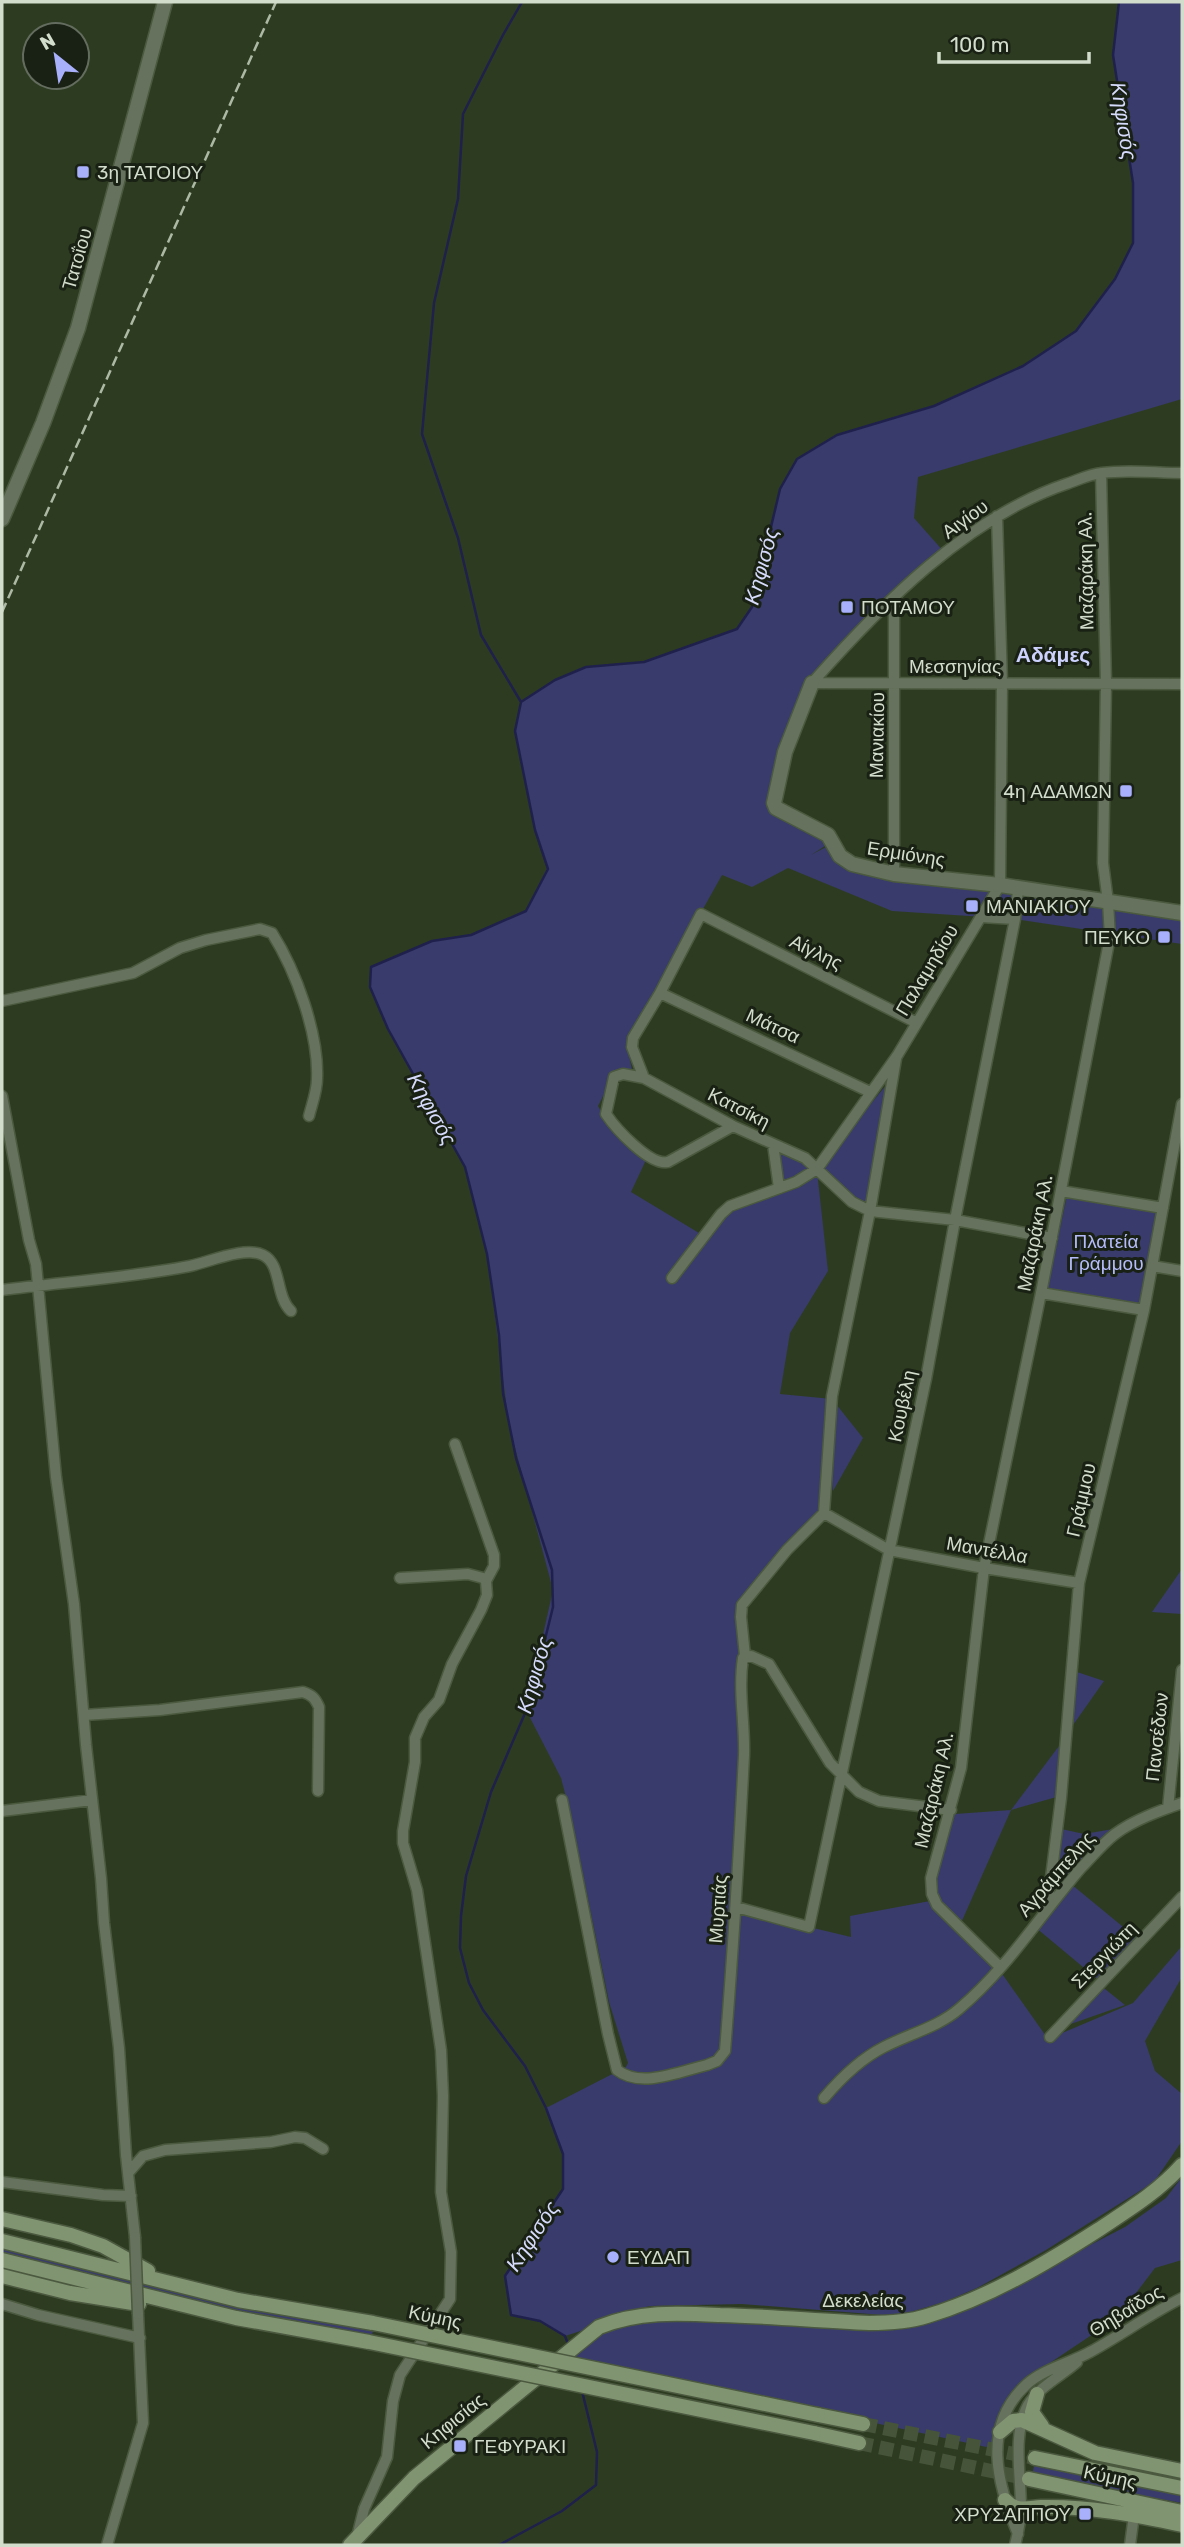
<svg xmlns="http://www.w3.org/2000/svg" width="1184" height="2547" font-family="Rubik,sans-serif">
<rect width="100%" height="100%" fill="#2d3c20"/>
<path fill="#383b6b" d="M1119,2h63v397l-264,78 -4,41 31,35 -138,131 -24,60 -15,54 60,42 -3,6 -14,9 15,-8 19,22 45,11 108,12 184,27v25l-167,-25 -123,-8 -104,-43 -36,19 -30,-12 -95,170 5,25 -19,7 -15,29 15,25 33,29 -15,32 73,44 38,-35 41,-8 19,-7 14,-15 -36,13 -5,-38 42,23 75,-91 -22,133 -53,-40 11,100 -38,62 -10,61 52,5 31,39 -30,53 -4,-38 -9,55 -81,95 -1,307 113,27 -1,-21 80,-15 68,67 50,71 85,-36 49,-57v31l-37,64 10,30 27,23v47l-28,41 -108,68 -69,38 -33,14 -37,11 -24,2 -141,-11 -92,2 -45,11 -21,13 -19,6 -25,-15 -29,-6 -6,-39 58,-87v-35l-17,-46 80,-41 2,-4 -19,-61 -38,-186 -10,-38 -35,-68 27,-120 -44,-165 -22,-171 -22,-87 -77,-138 -18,-42 1,-20 61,-26 39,-6 55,-24 21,-43 -12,-38 -20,-99 6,-29 34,-22 31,-13 58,-5 93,-33 15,-22 28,-118 17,-30 40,-24 97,-29 89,-40 54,-35 38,-52 18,-36v-60l-20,-128z
M1067,1195l96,13 -19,102 -97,-20z
M1182,1569v45l-30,-2z
M1071,1670l33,11 -38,54z
M1065,1738l-5,58 -49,14 -50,113c-10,-8 -21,-16 -25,-29 -4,-14 14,-64 19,-80l56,-4z
M1125,1827l-54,57 68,56 -38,42 -66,-55 13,-18 9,-81 27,6z
M1100,1985l25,20 -57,20z
M1182,2177v83l-27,8 -38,50 -100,67 -15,24 -11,39 -428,-92 27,-20 37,-14 57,-3 59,1 133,11 29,-3 41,-12 61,-28 118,-61 41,-29z
M2,2247l371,83 -1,6 -135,-24 -235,-58z
M1034,2466l148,29v8l-150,-28z"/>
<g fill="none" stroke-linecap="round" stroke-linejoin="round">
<path stroke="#1f204c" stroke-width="2.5" d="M521,702l-40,-67 -23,-97 -36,-104 12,-131 24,-104 5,-85 40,-79 19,-33
M568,2344l-3,-8 -25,-15 -29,-6 -6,-39 58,-87v-35l-17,-46 -21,-42 -42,-56 -14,-27 -9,-35 1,-32 5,-40 25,-84 38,-88 24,-97 -1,-37 -36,-112 -13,-65 -4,-58 -12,-81 -22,-87 -77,-138 -18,-42 1,-20 61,-26 39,-6 55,-24 22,-42 -13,-39 -20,-99 6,-29 34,-22 31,-13 58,-5 93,-33 15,-22 28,-118 17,-30 40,-24 97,-29 89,-40 53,-35 39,-52 18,-36v-60l-20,-128 6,-53
M499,2545l63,-34 34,-26 1,-33 -15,-61"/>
<path stroke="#46543a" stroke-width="14" stroke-dasharray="14 7" stroke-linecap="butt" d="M863,2424l172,34
M859,2443l170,36"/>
<defs>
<path id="minor" d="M894,597v277
M812,683c69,-78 154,-165 254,-199 12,-4 24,-10 36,-11 26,-4 54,0 80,0
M812,683l370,1
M981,917l34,2
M660,993l210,99
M2,1001l131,-28 47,-25 26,-8 54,-11 12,4c24,38 47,101 45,146 0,12 -5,25 -8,37
M896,1059l-26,152 -38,185 -8,117 65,37 95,18 95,15
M644,1078l89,48 72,32 47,44 18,9 85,9 97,18
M2,1096l27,144 7,24 20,213 18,127 12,141 15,133 3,45 15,125 7,107 9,82
M733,1126l-65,36c-18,4 -52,-33 -62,-48l8,-37 9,-3 21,4 -12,-31 1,-9 27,-45 41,-79 214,108
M773,1144l6,44
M1061,1191l102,17
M1152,1266l30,5
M672,1278l49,-64 9,-8 66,-24 21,-13 80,-113 103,-171 2,-202 -5,-167
M2,1290c62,-8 126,-12 188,-24 19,-4 55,-20 73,-11 19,9 12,41 28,56
M1041,1293l103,17
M455,1444l39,111v11l-8,15
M745,1656l-4,-39 1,-12 45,-55 37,-37
M84,1715l76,-5 143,-18c9,3 12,6 16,15l-1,84
M562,1800l46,234 9,36c24,19 64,1 90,-5l10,-4 8,-10c8,-99 14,-197 19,-296 1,-32 -6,-65 -1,-97l8,-2 18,8 61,99 29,29 20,9 72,9
M1168,1808l14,-138
M2,1811l90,-11
M736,1907l73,20 117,-548 29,-159 60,-301 3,-29
M1047,1909l14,-111 18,-215 65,-273 38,-206
M1000,1967l-63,-62 -5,-11 -1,-16 30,-110 23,-200 57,-275 69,-356 -2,-35 -5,-39 3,-180 -5,-210
M1050,2037l132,-140
M824,2098c17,-20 36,-39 60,-51 25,-13 54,-20 75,-38 48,-40 82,-95 122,-141 11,-11 21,-24 34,-34 19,-14 44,-23 67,-31
M129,2172l14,-16 22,-6 106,-8 24,-5 10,1 18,11
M2,2182l101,13 28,1
M2,2304l36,11 102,23
M1018,2534c-21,-50 -37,-108 9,-150 17,-15 43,-21 63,-32 31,-17 60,-38 92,-54
M357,2537l7,-28 23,-52 6,-56 7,-26 50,-76 1,-47 -10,-60 2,-96 -2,-46 -24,-160 -14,-47v-12l12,-69v-24l9,-21 15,-17 13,-36 29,-54 6,-15 -1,-14 -3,-3 -15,-4 -68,4
M107,2545l36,-122 -5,-109
M1015,2545c3,-12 6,-25 6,-37 0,-32 -9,-74 7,-103 11,-18 33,-29 49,-43
M1130,2545l4,-30"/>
<path id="tertiary" d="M2,519l41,-96 35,-95 87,-326
M812,683l-27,69 -11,51 2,5 52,27 12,21 12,8 42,10 106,11 182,28"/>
<path id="secondary" d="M2,2219l69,16 32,11 45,25
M2,2241l236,59 135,23
M2,2260l234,58 133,24
M2,2276l68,17 69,11
M1037,2394l-5,18 10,14
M818,2415l45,9
M1000,2432l13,-11 9,-1 73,33 87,18
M814,2433l45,10
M1035,2458l147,30
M1029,2479l153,33
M1005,2500c10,12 22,8 36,7 47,-1 95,8 141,18
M350,2545l64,-67 185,-151c40,-16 78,-14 121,-12 49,1 99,6 149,8 19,0 39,-1 58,-7 61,-18 118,-52 171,-86 30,-20 60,-38 84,-65"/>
</defs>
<use href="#minor" stroke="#4b593f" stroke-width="13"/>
<use href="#tertiary" stroke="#4b593f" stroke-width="17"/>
<use href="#secondary" stroke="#4b593f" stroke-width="17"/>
<use href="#minor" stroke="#66725d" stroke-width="10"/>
<use href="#tertiary" stroke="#66725d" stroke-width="14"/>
<use href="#secondary" stroke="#809471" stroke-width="14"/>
<path stroke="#adb9a5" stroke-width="2.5" stroke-dasharray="10 5" stroke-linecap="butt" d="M2,612l274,-610"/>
<defs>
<path id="minor-bridge" d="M135,2237l3,77"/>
<path id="secondary-bridge" d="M373,2323l445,92
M369,2342l445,91"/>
</defs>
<use href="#minor-bridge" stroke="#4b593f" stroke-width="13" stroke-linecap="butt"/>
<use href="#secondary-bridge" stroke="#4b593f" stroke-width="17" stroke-linecap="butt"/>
<use href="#minor-bridge" stroke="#66725d" stroke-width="10"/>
<use href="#secondary-bridge" stroke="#809471" stroke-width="14"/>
</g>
<g fill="#a8b0fc" stroke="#192014" stroke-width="2.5">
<rect x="76" y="165" width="14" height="14" rx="3.5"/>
<rect x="840" y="600" width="14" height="14" rx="3.5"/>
<rect x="1119" y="784" width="14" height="14" rx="3.5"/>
<rect x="965" y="899" width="14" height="14" rx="3.5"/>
<rect x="1157" y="930" width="14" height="14" rx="3.5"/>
<circle cx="613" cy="2257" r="7"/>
<rect x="453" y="2439" width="14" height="14" rx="3.5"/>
<rect x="1078" y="2507" width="14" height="14" rx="3.5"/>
</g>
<g text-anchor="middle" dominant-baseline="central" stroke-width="6" stroke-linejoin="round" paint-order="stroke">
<g font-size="19" fill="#d3ddcc" stroke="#192014" text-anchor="start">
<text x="97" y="172">3η ΤΑΤΟΙΟΥ</text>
<text x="861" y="607">ΠΟΤΑΜΟΥ</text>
<text x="1112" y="791" text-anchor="end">4η ΑΔΑΜΩΝ</text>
<text x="986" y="906">ΜΑΝΙΑΚΙΟΥ</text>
<text x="1150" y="937" text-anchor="end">ΠΕΥΚΟ</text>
<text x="627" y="2257">ΕΥΔΑΠ</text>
<text x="474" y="2446">ΓΕΦΥΡΑΚΙ</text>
<text x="1071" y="2514" text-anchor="end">ΧΡΥΣΑΠΠΟΥ</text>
</g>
<g font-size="19" fill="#d3ddcc" stroke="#192014">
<text transform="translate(77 259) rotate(-74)">Τατοΐου</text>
<text transform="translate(965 519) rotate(-36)">Αιγίου</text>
<text transform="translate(1086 571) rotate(-91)">Μαζαράκη Αλ.</text>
<text x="955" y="666">Μεσσηνίας</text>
<text transform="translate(877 735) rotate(-89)">Μανιακίου</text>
<text transform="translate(906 854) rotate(9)">Ερμιόνης</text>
<text transform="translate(816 952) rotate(26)">Αίγλης</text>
<text transform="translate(927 970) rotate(-59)">Παλαμηδίου</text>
<text transform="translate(773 1026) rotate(25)">Μάτσα</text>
<text transform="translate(739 1108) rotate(27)">Κατσίκη</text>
<text transform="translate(1035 1233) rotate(-79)">Μαζαράκη Αλ.</text>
<text transform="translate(902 1406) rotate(-78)">Κουβέλη</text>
<text transform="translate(1081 1500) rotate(-77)">Γράμμου</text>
<text transform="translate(987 1550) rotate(10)">Μαντέλλα</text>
<text transform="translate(1157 1737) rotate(-84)">Πανσέδων</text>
<text transform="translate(934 1790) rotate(-77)">Μαζαράκη Αλ.</text>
<text transform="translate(1056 1874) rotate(-49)">Αγράμπελης</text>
<text transform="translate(718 1909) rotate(-86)">Μυρτιάς</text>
<text transform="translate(1104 1955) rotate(-46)">Στεργιώτη</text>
<text x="863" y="2300">Δεκελείας</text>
<text transform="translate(1126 2311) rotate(-31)">Θηβαΐδος</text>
<text transform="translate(435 2317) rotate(12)">Κύμης</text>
<text transform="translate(453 2421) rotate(-39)">Κηφισίας</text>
<text transform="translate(1110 2477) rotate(12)">Κύμης</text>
</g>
<g font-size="19" fill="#b5bcfb" stroke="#192014">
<text x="1106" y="1241">Πλατεία<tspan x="1106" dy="22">Γράμμου</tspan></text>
</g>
<g font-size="21" font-style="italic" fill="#d6dbfb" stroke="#192014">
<text transform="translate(1124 121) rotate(81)">Κηφισός</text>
<text transform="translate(761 566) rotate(-75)">Κηφισός</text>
<text transform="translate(432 1109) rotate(61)">Κηφισός</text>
<text transform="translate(534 1675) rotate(-74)">Κηφισός</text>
<text transform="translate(532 2236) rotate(-57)">Κηφισός</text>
</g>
<g font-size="21" font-weight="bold" fill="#ccd2fd" stroke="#192014">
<text x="1053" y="654">Αδάμες</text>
</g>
</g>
<rect width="1184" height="2547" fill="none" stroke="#d3ddcc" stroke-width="7"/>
<g transform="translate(56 56) rotate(330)"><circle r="33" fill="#192014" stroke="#636c5e" stroke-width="2"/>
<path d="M0-5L12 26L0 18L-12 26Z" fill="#a8b0fc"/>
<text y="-10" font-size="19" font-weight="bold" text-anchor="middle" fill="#d3ddcc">N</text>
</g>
<path d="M939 52v10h150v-10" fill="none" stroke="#d3ddcc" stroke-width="3.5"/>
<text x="950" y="52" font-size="21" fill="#d3ddcc" stroke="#192014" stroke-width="5" paint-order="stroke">100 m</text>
</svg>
